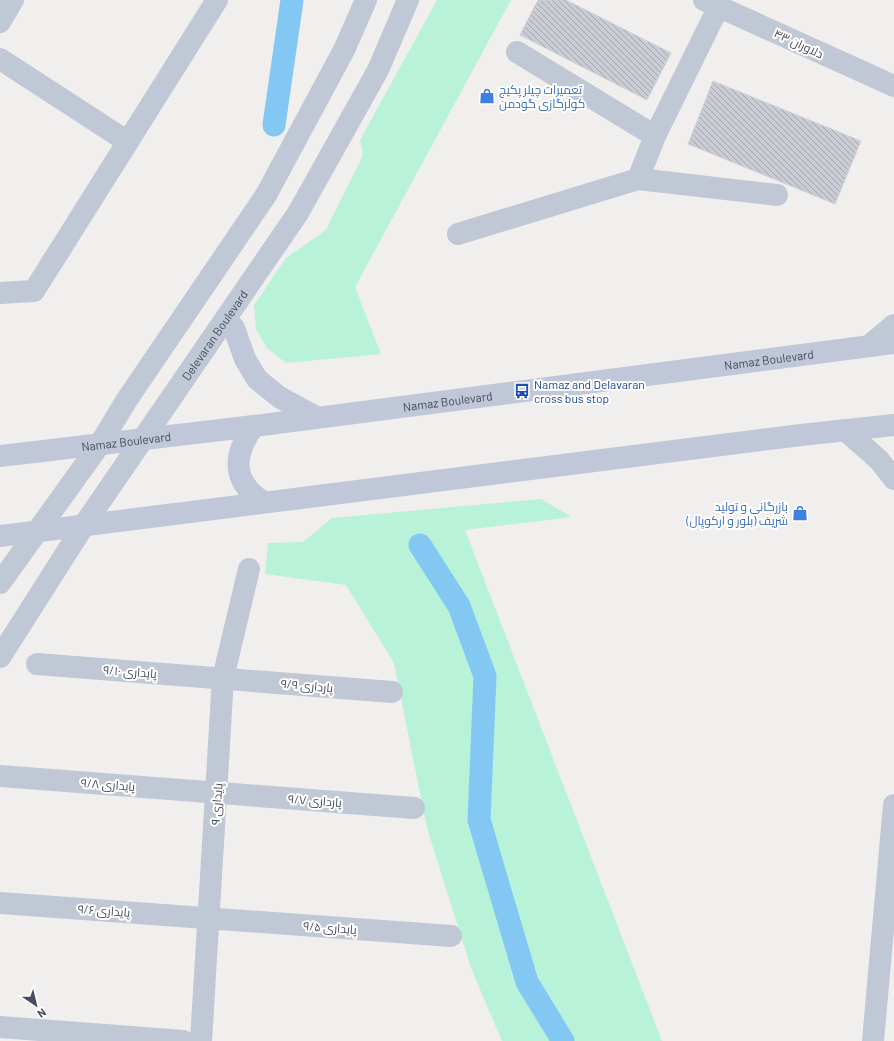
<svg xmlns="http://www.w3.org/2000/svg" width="894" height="1041" font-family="Barlow,Cairo,sans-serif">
<defs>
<pattern id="building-back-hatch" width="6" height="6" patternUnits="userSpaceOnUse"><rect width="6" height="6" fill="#c9ccd4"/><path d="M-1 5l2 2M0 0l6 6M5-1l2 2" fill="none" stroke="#a5a8af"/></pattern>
</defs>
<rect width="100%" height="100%" fill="#f1eeee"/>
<path fill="#b8f2d9" d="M437,0h74l-156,287 26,67 -95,9 -19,-15 -11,-19 -2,-24 32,-47 40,-28 37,-75 -3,-15z
M541,499l31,18 -107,13 197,511h-160l-31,-73 -44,-140 -33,-165 -48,-78 -81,-11 3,-31 35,-1 29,-24z"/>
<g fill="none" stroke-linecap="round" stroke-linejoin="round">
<path stroke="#82c8f3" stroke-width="23" d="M274,125l18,-125
M420,545l39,61 26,70 -6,144 48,162 36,59"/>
</g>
<path fill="url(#building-back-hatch)" stroke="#d1d2da" d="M538,0h28l105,53 -24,47 -127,-65z
M713,81l148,60 -26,63 -147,-60z"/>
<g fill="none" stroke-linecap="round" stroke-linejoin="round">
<path stroke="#c0c7d5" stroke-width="22" d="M704,0l190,86
M0,22l13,-22
M517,52l138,84
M0,59l128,83
M638,179l17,-43 64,-130
M458,234l180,-55 139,16
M0,293l34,-2 183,-291
M869,346l25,-21
M37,664l355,28
M0,776l414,32
M0,903l451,33
M0,1027l183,14
M201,1041l22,-363 26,-109"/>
<g stroke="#c0c7d5" stroke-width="22">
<path d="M845,430l34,30 15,19"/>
<path d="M0,583l100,-139 26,-43 140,-206 78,-145 22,-50"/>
<path id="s1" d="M0,657l84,-132 214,-312 80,-143 30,-70"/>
<path d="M873,1041l21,-236"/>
</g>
<g stroke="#bfc7d9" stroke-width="22">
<path d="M226,319l8,9 11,31 12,20 22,18 37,20"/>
<path d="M254,426c-21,28 -23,55 9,76"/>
<path id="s2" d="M0,456l254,-30 640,-83"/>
<path d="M0,536l801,-101 93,-10"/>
</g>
</g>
<defs>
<symbol id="shop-bare" viewBox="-9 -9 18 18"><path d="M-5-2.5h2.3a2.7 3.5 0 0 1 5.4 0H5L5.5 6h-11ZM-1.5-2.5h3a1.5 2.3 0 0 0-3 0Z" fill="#3f7fe0" stroke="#fff" stroke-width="2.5" paint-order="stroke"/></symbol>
<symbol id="bus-bare" viewBox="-9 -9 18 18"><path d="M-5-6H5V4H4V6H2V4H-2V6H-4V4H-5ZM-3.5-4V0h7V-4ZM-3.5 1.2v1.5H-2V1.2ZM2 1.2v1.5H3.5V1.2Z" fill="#1a4fb4" stroke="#fff" stroke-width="2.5" paint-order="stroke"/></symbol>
</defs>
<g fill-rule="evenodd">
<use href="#shop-bare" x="476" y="85" width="22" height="22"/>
<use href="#bus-bare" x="511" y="380" width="22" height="22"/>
<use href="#shop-bare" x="789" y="502" width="22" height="22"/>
</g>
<g text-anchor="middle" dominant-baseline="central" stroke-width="4" stroke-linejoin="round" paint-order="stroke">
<g font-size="12" fill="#454d5d" stroke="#fff">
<text transform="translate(799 43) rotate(25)">دلاوران ۴۳</text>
<text stroke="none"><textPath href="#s1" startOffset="387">Delevaran Boulevard</textPath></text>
<text stroke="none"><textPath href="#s2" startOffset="775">Namaz Boulevard</textPath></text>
<text stroke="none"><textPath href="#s2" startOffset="451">Namaz Boulevard</textPath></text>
<text stroke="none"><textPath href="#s2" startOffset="127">Namaz Boulevard</textPath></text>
<text transform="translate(130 671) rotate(4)">پایداری ۹/۱۰</text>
<text transform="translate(307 685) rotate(5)">پارداری ۹/۹</text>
<text transform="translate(108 784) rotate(4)">پایداری ۹/۸</text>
<text transform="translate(315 800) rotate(4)">پارداری ۹/۷</text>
<text transform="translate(216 804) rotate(-86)">پایداری ۹</text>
<text transform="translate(104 910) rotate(4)">پایداری ۹/۶</text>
<text transform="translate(330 927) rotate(4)">پایداری ۹/۵</text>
</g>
<g font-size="12" fill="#366cbe" stroke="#fff" text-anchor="start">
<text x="499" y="89">تعمیرات چیلر پکیج<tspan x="499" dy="14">کولرگازی گودمن</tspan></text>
<text x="788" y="506" text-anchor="end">بازرگانی و تولید<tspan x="788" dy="14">شریف (بلور و ارکوپال)</tspan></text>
</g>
<g font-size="12" fill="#164399" stroke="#fff" text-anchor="start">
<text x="534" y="384">Namaz and Delavaran<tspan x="534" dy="14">cross bus stop</tspan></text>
</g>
</g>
<g transform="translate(36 1005) rotate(145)" stroke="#ffffff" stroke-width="3" paint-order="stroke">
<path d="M0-3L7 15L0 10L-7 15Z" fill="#454d5d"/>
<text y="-6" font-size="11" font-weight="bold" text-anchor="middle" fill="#454d5d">N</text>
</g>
</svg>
